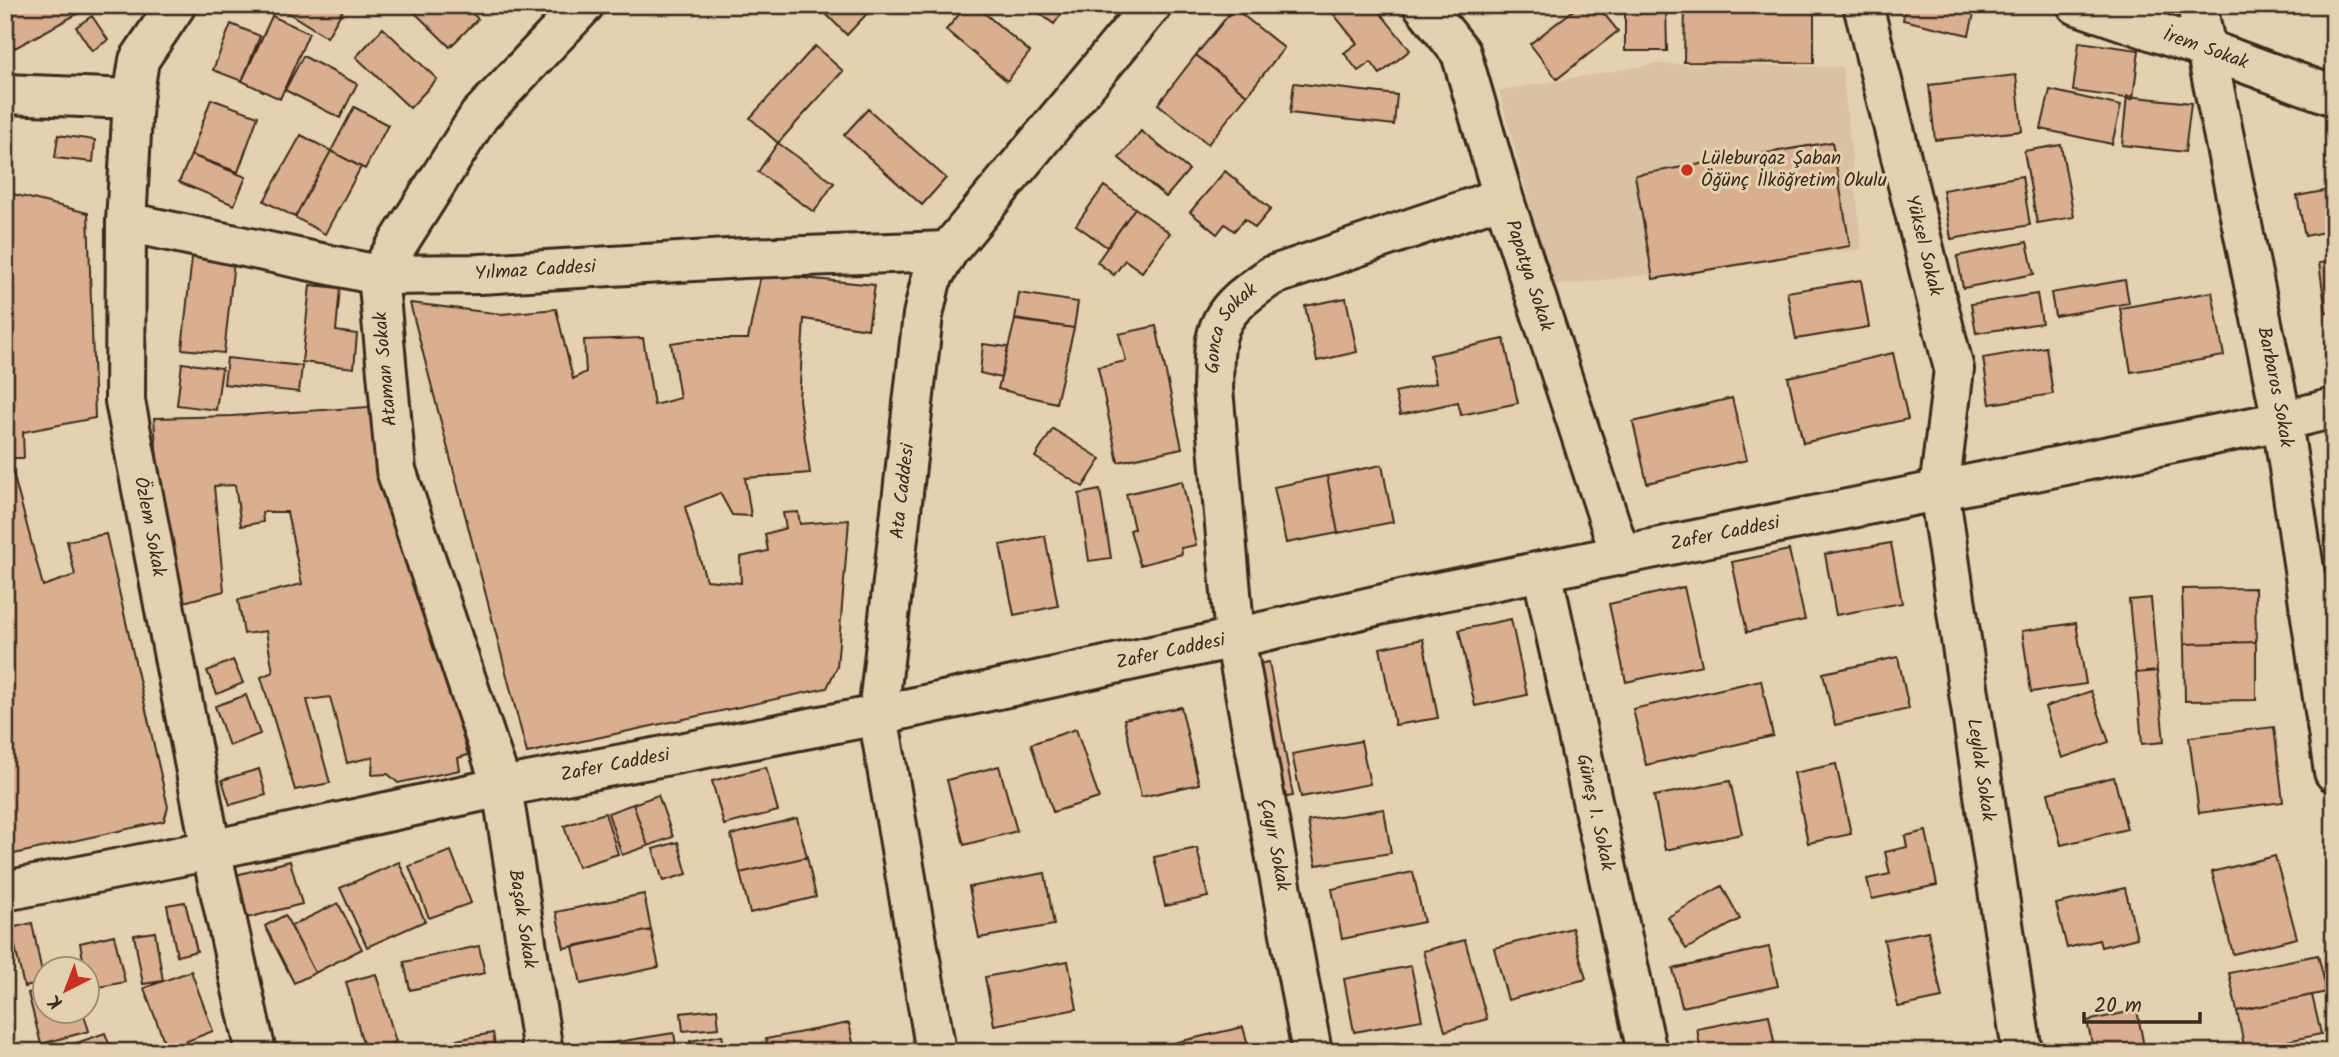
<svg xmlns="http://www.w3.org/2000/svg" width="2339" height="1057" font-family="Kalam,sans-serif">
<rect width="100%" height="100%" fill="#e4d1af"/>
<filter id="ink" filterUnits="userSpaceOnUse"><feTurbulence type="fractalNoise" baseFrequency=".0143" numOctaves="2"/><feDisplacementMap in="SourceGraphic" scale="14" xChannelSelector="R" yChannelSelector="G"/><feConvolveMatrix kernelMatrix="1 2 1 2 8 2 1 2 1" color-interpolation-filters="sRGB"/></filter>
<g filter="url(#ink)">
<path fill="#dac1a1" d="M1654,64l188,3 20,182 -310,37 -53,-195z"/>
<path fill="#daaf90" stroke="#3b2a1e" stroke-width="2" d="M5,5h84l1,2 -75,41 -10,-18z
M276,5h70l-19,32z
M407,5h57l14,14 -28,28z
M817,5h58l-28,30z
M967,5h8l55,47 -23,29 -61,-51z
M1029,5h39l-14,19z
M1338,5h36l36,45 -30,24 -9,-12 -13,9 -14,-18 13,-10 -26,-32z
M1580,5h17l21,26 -61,48 -27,-35z
M1625,5h41l1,46h-42z
M1685,5h129v58l-130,-1z
M1906,5h70l-7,30 -66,-15z
M1234,8l50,40 -37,47 -51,-40z
M92,16l16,24 -16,11 -16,-24z
M272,16l37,17 -29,66 -38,-18z
M231,24l29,12 -18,45 -29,-11z
M383,28l54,51 -27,29 -54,-51z
M2079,42l60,8 -6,49 -60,-8z
M815,46l28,25 -65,72 -28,-25z
M1196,55l51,40 -39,49 -50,-40z
M303,56l54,28 -17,34 -55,-28z
M2016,75l6,56 -87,9 -6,-55z
M1294,83l103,12 -3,30 -104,-12z
M2050,90l71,16 -9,38 -71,-15z
M2127,96l64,7 -6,49 -63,-7z
M211,99l47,17 -20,56 -47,-17z
M354,107l34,18 -23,44 -34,-18z
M868,109l78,69 -24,27 -78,-70z
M1141,131l48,39 -23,27 -47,-39z
M58,135l37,5 -2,22 -38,-4z
M301,135l30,16 -36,66 -31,-16z
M1832,142l18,104 -197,33 -18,-104z
M778,143l56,40 -20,29 -56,-40z
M2061,145l13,72 -37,6 -13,-72z
M331,151l30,16 -36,67 -30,-17z
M191,155l55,22 -12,28 -55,-23z
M5,162l4,31 79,20 7,205 -72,14 1,26h-15l34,128 32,-11 -8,-34 39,-7 62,273 -4,14 -159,35z
M1225,171l46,38 -16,19 -10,-9 -11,12 -9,-7 -8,10 -27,-22z
M2022,176l8,49 -79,14 -8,-49z
M1104,186l31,22 -28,39 -31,-22z
M2334,189v41l-29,6 -8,-40z
M1135,208l35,25 -28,39 -17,-12 -11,15 -17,-13z
M2027,242l7,32 -71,14 -6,-32z
M192,257l42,4 -10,92 -42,-4z
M2334,261v51l-8,1 -7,-50z
M761,274l114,11 -7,44 -64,-10 -5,81 11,73 -65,5 6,38 -19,-1 -12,-22 -35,14 21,73 35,3 -1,-26 28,-6 -3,-17 21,-6 -3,-15 15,-1 2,12 49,-4 -12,147 -10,21 -300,65 -117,-450 92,11 54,-5 17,70 13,-7 -2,-32 59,-2 11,67 26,-7 -9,-55 25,-4h52z
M1861,280l8,47 -73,12 -9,-47z
M2125,280l4,23 -74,13 -4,-23z
M310,285l30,3 -4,43 21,3 -3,34 -52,-6z
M2212,292l12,64 -93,16 -11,-64z
M1019,293l59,9 -4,26 -59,-9z
M2037,294l5,29 -66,10 -5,-29z
M1346,298l11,54 -40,9 -12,-55z
M1015,320l59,8 -18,75 -58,-14z
M1156,326l26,122 -64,14 -20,-95 28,-6 -7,-27z
M1504,339l14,64 -57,12 -3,-13 -58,13 -5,-23 41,-9 -6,-28z
M983,344l25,3 -7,31 -21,-5z
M2046,347l7,47 -63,10 -7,-46z
M1893,353l15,66 -105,24 -15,-66z
M227,358l75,8 -3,26 -75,-8z
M182,363l40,5 -6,42 -39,-5z
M1732,398l15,62 -100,23 -14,-61z
M369,407l99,348 -10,3 2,12 -62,13 -10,-9 -16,1 1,-18 -26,6 -17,-66 -23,3 23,83 -35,7 -34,-113 12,-5 -7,-41 -22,3 -6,-34 64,-16 -15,-72h-25l1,10 -22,4 -6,-41 -21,1 10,105 -44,12 -21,-113 -5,-72 78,-2z
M1053,429l48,30 -18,28 -48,-30z
M1382,465l11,57 -55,11 -11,-57z
M1327,476l11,57 -52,10 -12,-56z
M1182,481l14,64 -15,3 1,6 -42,11 -10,-35 4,-1 -8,-35z
M1100,490l11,68 -22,3 -10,-67z
M1045,536l13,70 -44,9 -14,-70z
M1891,543l11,60 -66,12 -11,-61z
M1789,550l16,70 -58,12 -15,-70z
M1684,587l18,78 -76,17 -17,-78z
M2255,588l1,54 -72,2 -2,-55z
M2151,598l6,73 -21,2 -7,-73z
M1511,619l16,76 -52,11 -16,-76z
M2076,623l10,61 -55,8 -9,-61z
M1423,639l15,79 -43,7 -15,-77z
M2256,642v58l-71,1 -1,-57z
M1898,657l11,52 -74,16 -12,-52z
M233,660l10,23 -26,11 -10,-23z
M1269,662l24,134 -17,3 -24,-134z
M2157,671l7,71 -22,2 -6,-71z
M1761,680l12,56 -127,29 -13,-56z
M2091,691l18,51 -47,16 -17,-51z
M246,695l14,39 -31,12 -14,-40z
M1181,707l18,77 -58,13 -17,-78z
M2274,727l9,75 -84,11 -10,-76z
M1076,729l23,69 -46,14 -22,-68z
M1361,741l9,43 -69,13 -9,-43z
M1836,764l15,70 -43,9 -14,-70z
M999,766l18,65 -53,14 -17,-65z
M766,767l12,44 -54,14 -12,-44z
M259,769l7,26 -36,10 -8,-25z
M2114,777l13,52 -66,16 -13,-52z
M1730,781l12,53 -77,16 -11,-54z
M658,795l15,42 -25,9 -15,-42z
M633,804l15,42 -26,9 -14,-42z
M1384,809l7,44 -75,12 -8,-44z
M605,813l13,41 -40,13 -14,-41z
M797,818l10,39 -67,16 -9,-38z
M1926,831l11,54 -65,14 -5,-20 23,-5 -5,-22 22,-5 -2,-11z
M678,842l9,32 -24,7 -10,-32z
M1197,848l11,49 -43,9 -11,-49z
M451,851l20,52 -42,15 -20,-52z
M2275,856l22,82 -64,16 -21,-82z
M807,857l9,40 -66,16 -10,-40z
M290,861l12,43 -55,14 -11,-43z
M399,862l26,59 -58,26 -27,-59z
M1413,872l11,50 -82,17 -10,-50z
M1045,873l9,52 -75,13 -10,-51z
M1722,886l18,33 -54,30 -18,-32z
M2125,888l12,50 -36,9 -2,-7 -32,8 -11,-44z
M644,894l7,36 -87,18 -8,-36z
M185,902l12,49 -20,5 -10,-51z
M338,903l24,46 -47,24 -24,-47z
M285,915l30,58 -21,10 -29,-57z
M32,923l12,60 -20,4 -13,-59z
M1572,928l14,51 -78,21 -14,-52z
M651,930l8,37 -78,17 -8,-37z
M1928,931l14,67 -44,9 -14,-67z
M155,932l8,49 -20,3 -9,-49z
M114,935l11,47 -36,7 -1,-19h-3l-5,-27z
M1465,940l22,79 -42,12 -22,-80z
M479,946l6,27 -75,17 -6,-28z
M1769,947l9,39 -96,21 -9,-38z
M2318,955l9,37 -90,19 -8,-38z
M1068,961l9,48 -83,16 -9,-48z
M1411,966l11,54 -68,12 -10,-53z
M191,971l22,60 -46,18 -23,-61z
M376,974l20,68 -31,9 -19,-69z
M46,989v23h37l6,19 -48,13 -13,-51z
M2312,995l9,39 -76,16 -8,-39z
M717,1009l2,19 -36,3 -2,-18z
M2137,1010l8,42h-51l-7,-31z
M1769,1015l7,37h-75l-4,-23z
M849,1023l6,29h-86l-3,-13z
M1243,1027l7,25h-89l-1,-6z
M105,1033l7,19h-61z
M493,1033l3,19h-76l-1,-5z
M674,1033l3,19h-91l-1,-5z
M722,1035l3,17h-33l-2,-11z"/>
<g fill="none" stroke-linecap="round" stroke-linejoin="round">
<defs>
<g id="street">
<path id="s1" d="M176,5l-37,55 -6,39 -7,123 -1,179 86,449 45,202"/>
<path id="s2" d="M1423,5l38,48 42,144 117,357"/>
<path id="s3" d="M1863,5l91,364 -15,121 83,562"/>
<path id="s4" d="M2077,5l129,44 128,47"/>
<path id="s5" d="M2197,5l85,416 52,351"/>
<path d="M5,94l128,5"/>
<path id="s6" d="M126,222l252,53 102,-1 264,-16 204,-7"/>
<path id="s7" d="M1542,571l105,481"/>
<path d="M543,1052l-41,-265 -106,-317 -18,-195 101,-159 105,-111"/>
<path id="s8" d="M1312,1052l-77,-414 -22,-249c1,-21 -1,-48 9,-67 10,-20 31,-33 49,-46l232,-79"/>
</g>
<g id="secondary">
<path id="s9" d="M5,891l206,-41 291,-63 376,-72 357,-77 188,-43 859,-174 52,-13"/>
<path id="s10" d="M936,1052l-58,-337 45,-400 8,-35 17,-29 204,-246"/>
</g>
</defs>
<use href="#street" stroke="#3b2a1e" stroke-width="44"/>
<use href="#secondary" stroke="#3b2a1e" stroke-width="44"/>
<use href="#street" stroke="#e4d1af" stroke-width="38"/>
<use href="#secondary" stroke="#e4d1af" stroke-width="38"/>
</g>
</g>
<circle fill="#c8321e" stroke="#e4d1af" stroke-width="2.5" cx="1687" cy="170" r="7"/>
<g text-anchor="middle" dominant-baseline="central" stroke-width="6" stroke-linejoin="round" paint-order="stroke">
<g font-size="19" fill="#3b2a1e" stroke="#e4d1af">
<text stroke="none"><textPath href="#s4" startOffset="136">İrem Sokak</textPath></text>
<text stroke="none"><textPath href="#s3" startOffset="248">Yüksel Sokak</textPath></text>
<text stroke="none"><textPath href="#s6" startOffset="415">Yılmaz Caddesi</textPath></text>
<text stroke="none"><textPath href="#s2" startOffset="294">Papatya Sokak</textPath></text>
<text stroke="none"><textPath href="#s8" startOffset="737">Gonca Sokak</textPath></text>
<text transform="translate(386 369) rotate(-95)">Ataman Sokak</text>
<text stroke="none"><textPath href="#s5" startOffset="390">Barbaros Sokak</textPath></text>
<text stroke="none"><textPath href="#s10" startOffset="567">Ata Caddesi</textPath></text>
<text stroke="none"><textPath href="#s1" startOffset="536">Özlem Sokak</textPath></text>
<text stroke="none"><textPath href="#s9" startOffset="1757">Zafer Caddesi</textPath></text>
<text stroke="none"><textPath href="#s9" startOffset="1190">Zafer Caddesi</textPath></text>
<text stroke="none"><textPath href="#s9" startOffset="623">Zafer Caddesi</textPath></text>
<text stroke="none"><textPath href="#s3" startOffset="780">Leylak Sokak</textPath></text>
<text stroke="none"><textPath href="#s7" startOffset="247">Güneş 1. Sokak</textPath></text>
<text transform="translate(1274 845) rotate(79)">Çayır Sokak</text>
<text transform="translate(522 919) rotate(81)">Başak Sokak</text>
</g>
<g font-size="19" fill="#3b2a1e" stroke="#e4d1af" text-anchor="start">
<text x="1701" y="159">Lüleburgaz Şaban<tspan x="1701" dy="22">Öğünç İlköğretim Okulu</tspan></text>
</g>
</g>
<rect width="2339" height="1057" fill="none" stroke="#e4d1af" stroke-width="28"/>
<rect x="14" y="14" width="2311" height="1029" fill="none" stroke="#3b2a1e" stroke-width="2.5" filter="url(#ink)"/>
<g transform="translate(66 990) rotate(222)"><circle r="33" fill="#e4d1af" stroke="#a08e75" stroke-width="2"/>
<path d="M0-5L12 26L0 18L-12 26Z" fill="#c8321e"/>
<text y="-10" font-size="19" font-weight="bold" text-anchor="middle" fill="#3b2a1e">K</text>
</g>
<path d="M2084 1012v10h116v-10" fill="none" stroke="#3b2a1e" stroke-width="3.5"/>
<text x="2094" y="1012" font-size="21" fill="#3b2a1e" stroke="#e4d1af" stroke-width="5" paint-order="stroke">20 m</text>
</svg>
